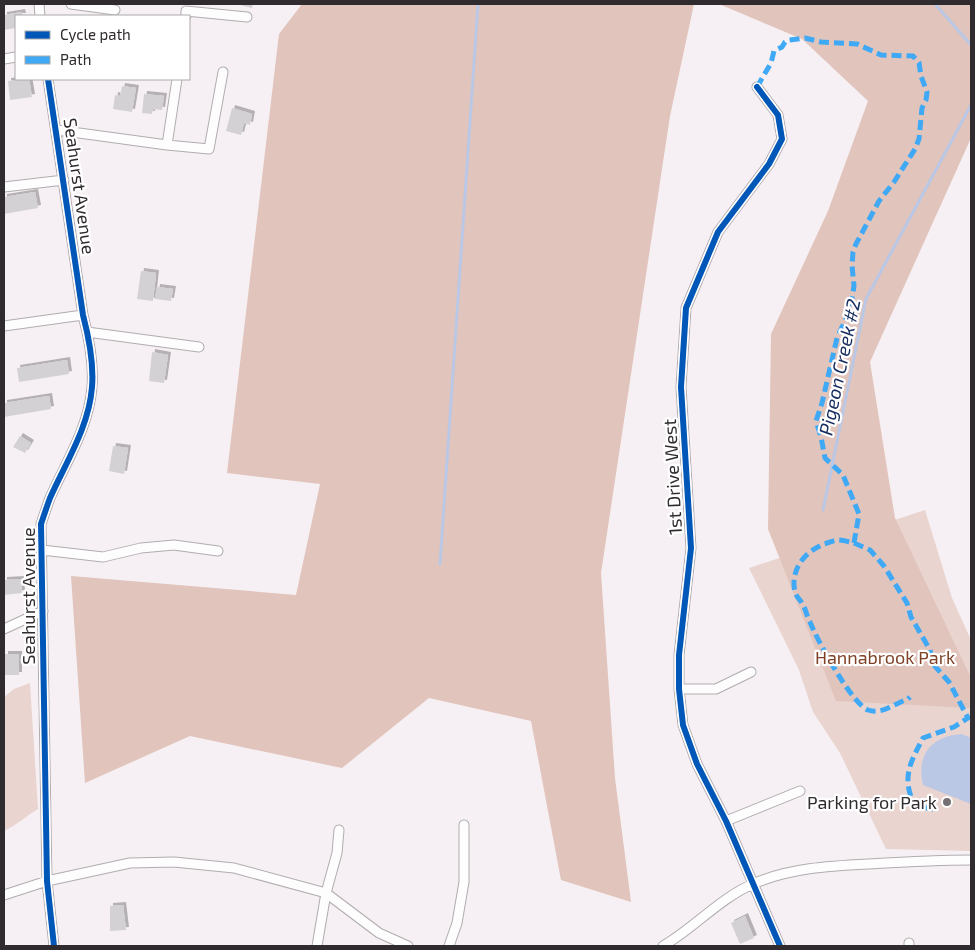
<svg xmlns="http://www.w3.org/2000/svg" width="975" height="950" font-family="'Exo 2',sans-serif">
<defs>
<filter id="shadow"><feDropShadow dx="3" dy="-3" stdDeviation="0" flood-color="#0004"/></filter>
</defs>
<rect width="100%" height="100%" fill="#f6f0f4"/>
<path fill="#e9d4cf" d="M925,510l27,88 19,42v211l-85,-2 -46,-96 -27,-41 -14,-42 -50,-102z
M30,683l8,126c-12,7 -21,16 -34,22v-134l10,-8z"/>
<path fill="#e1c4bb" d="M302,4h392l-24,112 -69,457 14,205 16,124 -70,-22 -30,-159 -102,-23 -87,70 -152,-32 -105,47 -14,-207 225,19 24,-111 -93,-11 52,-439z
M719,4h252v134l-101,224 25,156 76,160v30l-135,-7 -68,-172 3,-195 57,-123 40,-110 -66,-62z"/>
<path fill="#bac7e5" d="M962,734l9,4v66l-48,-19c-7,-30 8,-49 39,-51z"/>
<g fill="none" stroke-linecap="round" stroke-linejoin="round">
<path stroke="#bac7e5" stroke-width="3" d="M935,4l36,41
M823,510l43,-211 105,-194
M440,564l38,-560"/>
</g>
<path fill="#d4d1d5" filter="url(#shadow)" d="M236,4h17l-1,4z
M22,12l1,4h-7v12l-12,2v-15z
M27,79h2l3,18 -22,3 -2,-19z
M122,86l14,2 -4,24 -19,-3 2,-14 5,1z
M144,94l20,2 -2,14 -9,-1 -1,5 -10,-1z
M232,108l20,6 -2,11 -6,-2 -3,12 -15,-4z
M35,192l3,16 -34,6v-17z
M141,271l15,2 -3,28 -16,-2z
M157,287l16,2 -2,12 -16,-2z
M152,352l16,3 -4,28 -15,-2z
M67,360l2,14 -50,8 -2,-14z
M49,396l2,13 -47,8v-14z
M20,436l11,7 -6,10 -12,-6z
M113,446l15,2 -4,26 -15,-3z
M21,579l1,14 -18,2v-15z
M5,654h14v21h-14z
M123,905l3,25 -16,1v-25z
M745,916l9,22 -14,6 -9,-21z"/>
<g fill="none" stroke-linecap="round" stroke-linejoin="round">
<defs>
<path id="minor" d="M39,4l1,12
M71,4l44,6
M186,16v-5l61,6
M4,59l12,-2
M48,79l35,236c6,23 11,48 9,72 -3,40 -26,75 -42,111 -3,8 -6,17 -9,26l6,357 7,65
M757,87l21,28 4,24 -13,25 -51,68 -32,76 -5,79 10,161 -12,107v34l4,36 14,39 29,57 54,125
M57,130l110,15 42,4 14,-77
M167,145l10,-66
M4,187l60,-7
M4,326l79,-11
M87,332l112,15
M42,550l61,7 38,-9 33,-3 44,6
M4,629l39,-18
M679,689h37l35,-17
M726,821l74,-30
M4,895l43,-14 83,-18 44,-1 60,6 92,25 53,40 29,13
M317,946l9,-53 11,-40 2,-23
M449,946l8,-23 7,-41v-57
M663,946c30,-17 57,-48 90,-62 36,-16 77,-18 116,-20 34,-2 68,-4 102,-4
M909,946v-3"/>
</defs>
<use href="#minor" stroke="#b0acaf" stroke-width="11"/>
<use href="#minor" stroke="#fefdfd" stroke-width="9"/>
<path stroke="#3fa9f5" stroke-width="5" stroke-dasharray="10 5" stroke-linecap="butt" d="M757,87l14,-24 3,-12 8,-4 3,-5 4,-2 16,-2 16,4 36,2 24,11 32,1 6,7 2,13 6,16 -1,8 -4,8 -3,31 -4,10 -21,33 -15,19 -23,43 -3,8 -1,13 2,21 -4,24 -13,28 -15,65 -6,18 5,16 4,21 18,17 16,39 -5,29c-5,-1 -11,-3 -16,-3 -4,0 -10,3 -14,4 -20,8 -34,26 -29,48 1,5 6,8 8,13 3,5 4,12 7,17 7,18 42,82 58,88 15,5 27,-7 40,-11l2,-2
M854,543l16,7 14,16 23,37 4,14 19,33 3,14 16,18 19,36 -14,9 -31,11c-13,25 -22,40 -8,68l18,3"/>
<defs>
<path id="cycleway" d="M48,79l35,236c6,23 11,48 9,72 -3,40 -26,75 -42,111 -3,8 -6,17 -9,26l6,357 7,65
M757,87l21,28 4,24 -13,25 -51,68 -32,76 -5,79 10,161 -12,107v34l4,36 14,39 29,57 54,125"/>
</defs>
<use href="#cycleway" stroke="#fff" stroke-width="9"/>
<use href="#cycleway" stroke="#0057b8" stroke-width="6"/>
</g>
<circle fill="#757073" stroke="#fff" stroke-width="2" cx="947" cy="802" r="5"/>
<g text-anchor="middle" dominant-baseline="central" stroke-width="4.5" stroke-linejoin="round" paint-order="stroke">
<g font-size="18" fill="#2f2b2e" stroke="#fff">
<text transform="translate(80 186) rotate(82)">Seahurst Avenue</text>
<text transform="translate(672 477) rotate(-93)">1st Drive West</text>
<text transform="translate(28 596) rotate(-90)">Seahurst Avenue</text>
</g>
<g font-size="18" fill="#7f4226" stroke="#fff">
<text x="885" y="657">Hannabrook Park</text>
</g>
<g font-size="18" fill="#2f2b2e" stroke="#fff" text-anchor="end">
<text x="937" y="802">Parking for Park</text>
</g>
<g font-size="19" font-style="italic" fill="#172c5e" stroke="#fff">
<text transform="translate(839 367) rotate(-78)">Pigeon Creek #2</text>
</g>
</g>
<rect width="975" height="950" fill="none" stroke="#2f2b2e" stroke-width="10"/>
<rect x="15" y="15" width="175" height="65" fill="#ffffff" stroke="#acaaab"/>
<rect x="25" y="31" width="25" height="8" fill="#0057b8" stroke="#acaaab"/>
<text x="60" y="40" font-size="15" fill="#2f2b2e">Cycle path</text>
<rect x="25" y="56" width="25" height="8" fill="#3fa9f5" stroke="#acaaab"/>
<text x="60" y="65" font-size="15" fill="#2f2b2e">Path</text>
</svg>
